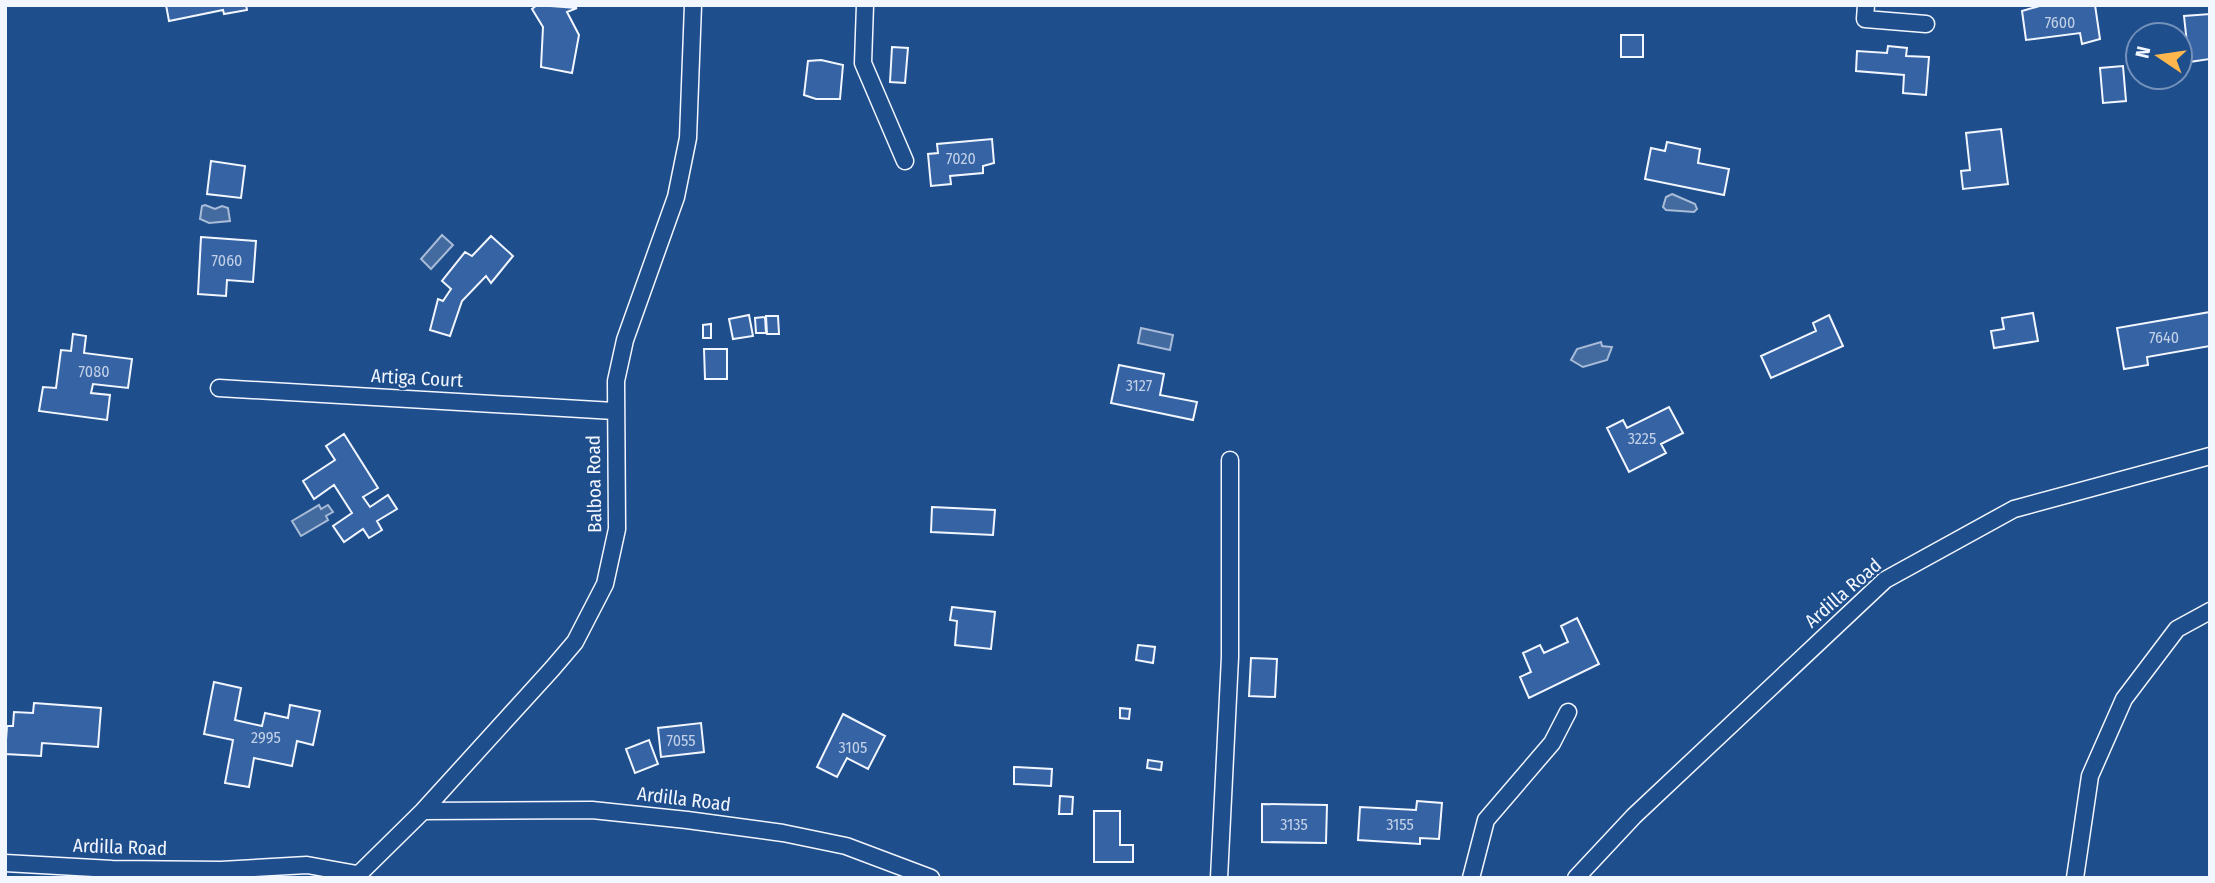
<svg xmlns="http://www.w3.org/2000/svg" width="2215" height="883" font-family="'Fira Sans Condensed',sans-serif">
<rect width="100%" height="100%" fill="#1f4e8c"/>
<path fill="#446ba0" stroke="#a8bbd7" stroke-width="2" d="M1672,194l23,10 2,5 -3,3 -28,-2 -3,-3 3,-10z
M205,205l10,4 7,-3 6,2 2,13 -21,2 -9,-4 2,-13z
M442,235l11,10 -22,24 -10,-10z
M1141,328l32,7 -3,15 -32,-7z
M1601,342l1,4 10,1 -5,13 -24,7 -12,-7 6,-11z
M319,505l2,4 7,-4 5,7 -7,4 2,4 -27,16 -9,-15z"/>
<path fill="#3563a3" stroke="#f2f6ff" stroke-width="2" d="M166,5h80l1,5 -23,4 -1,-4 -54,11z
M537,5l40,3 -10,4 12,23 -7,38 -31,-6 2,-40 -11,-18z
M2095,5l5,34 -18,5 -2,-11 -54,7 -4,-29 21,-6z
M2210,14v45l-21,3 -5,-46z
M1621,35h22v22h-22z
M1888,46l19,2 -1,8 23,1 -3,38 -23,-2 1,-18 -48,-4 1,-20 30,2z
M892,47l16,1 -3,35 -15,-1z
M821,60l22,5 -3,34h-24l-12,-4 4,-34z
M2123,66l3,35 -23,2 -3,-35z
M2001,129l7,55 -45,5 -2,-18 9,-1 -4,-37z
M992,139l2,24 -11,3v7l-33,3 1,8 -20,2 -3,-32 10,-1 -1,-9z
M1667,142l33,7 -2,14 31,6 -5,26 -79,-16 6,-31 14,3z
M211,161l34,5 -4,32 -34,-4z
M491,236l22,20 -22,27 -5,-7 -24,25 -12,35 -20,-6 8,-31 5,2 8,-12 -9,-8 23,-29 7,4z
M201,237l55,4 -3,41 -26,-2 -1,16 -28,-2z
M2210,312v34l-63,11 1,8 -24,4 -7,-41z
M2033,313l5,28 -44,7 -3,-17 13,-2 -2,-11z
M749,315l4,21 -20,3 -4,-20z
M1829,315l14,31 -72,32 -10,-22 55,-25 -3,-8z
M766,316h12l1,18h-12z
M765,317l1,16h-10l-1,-15z
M711,324v14h-8v-13z
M73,334l13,2 -2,17 48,6 -4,29 -35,-4 -2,9 19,2 -3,25 -68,-9 4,-24 13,1 5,-38 10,1z
M704,349h23v30h-22z
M1119,365l45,9 -4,21 37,7 -4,18 -82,-17z
M1669,407l14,26 -22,11 5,9 -37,19 -22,-44 16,-8 4,8z
M344,434l34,54 -15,9 7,10 18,-12 9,14 -20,12 5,9 -13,8 -6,-9 -19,13 -11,-16 19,-13 -18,-28 -20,14 -11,-18 32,-21 -9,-14z
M932,507l63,3 -2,25 -62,-3z
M952,607l43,5 -4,37 -36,-4 2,-24 -7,-1z
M1577,618l22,46 -70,34 -9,-21 11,-5 -8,-19 17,-8 4,8 24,-11 -7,-16z
M1138,645l17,2 -2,16 -17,-3z
M1251,658l26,1 -2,38 -26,-1z
M214,682l27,6 -6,32 27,6 3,-13 23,5 2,-13 30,6 -7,34 -16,-4 -5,25 -38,-8 -5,29 -24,-4 8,-43 -29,-6z
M34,703l67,5 -3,39 -56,-4 -1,13 -36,-2 2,-28h6l1,-14 19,1z
M1120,708l10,1 -1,10 -9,-1z
M843,714l42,22 -17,33 -21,-11 -10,19 -20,-10z
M701,723l3,29 -43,5 -3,-29z
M649,740l9,24 -23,9 -9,-24z
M1148,760l14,2 -1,8 -14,-2z
M1014,767l38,2 -1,17 -37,-2z
M1060,796l13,1 -1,17h-13z
M1417,801l25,2 -3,36 -19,-1v6l-62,-4 2,-33 56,3z
M1262,804l65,1 -1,38 -64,-1z
M1094,811h26v34h13v17h-39z"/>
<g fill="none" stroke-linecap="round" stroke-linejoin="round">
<defs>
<path id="street" d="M865,5l-2,58 42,98
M1866,5l-1,14 61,5
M219,388l395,23
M423,811l169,-1 95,10 96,13 63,13 85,32
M5,863l107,6 109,1 86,-5 50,9
M355,878l68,-67 129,-142 23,-27 30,-58 12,-55 -1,-148 9,-41 51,-143 12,-59 5,-133
M1219,878l11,-221v-197
M1471,878l15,-58 66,-77 16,-31
M1576,878l58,-62 251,-236 129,-71 196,-53
M2075,878l15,-102 34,-77 53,-70 33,-18"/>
</defs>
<use href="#street" stroke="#f2f6ff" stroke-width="19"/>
<use href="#street" stroke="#1f4e8c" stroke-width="16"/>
</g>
<g text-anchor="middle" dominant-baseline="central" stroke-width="5" stroke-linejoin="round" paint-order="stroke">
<g font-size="16" fill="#c3d1e8">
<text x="2060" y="22">7600</text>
<text x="961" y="158">7020</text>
<text x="227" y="260">7060</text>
<text x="2164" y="337">7640</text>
<text x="94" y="371">7080</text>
<text x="1139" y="385">3127</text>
<text x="1642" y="438">3225</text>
<text x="266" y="737">2995</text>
<text x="681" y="740">7055</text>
<text x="853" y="747">3105</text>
<text x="1294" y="824">3135</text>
<text x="1400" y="824">3155</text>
</g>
<g font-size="19" fill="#f2f6ff" stroke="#1f4e8c">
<text transform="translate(417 378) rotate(3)">Artiga Court</text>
<text transform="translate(594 484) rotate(-91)">Balboa Road</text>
<text transform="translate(1843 593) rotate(-41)">Ardilla Road</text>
<text transform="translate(684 799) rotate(7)">Ardilla Road</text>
<text transform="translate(120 847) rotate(2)">Ardilla Road</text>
</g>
</g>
<rect width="2215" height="883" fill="none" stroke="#f2f6ff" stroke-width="14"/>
<g transform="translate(2159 56) rotate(283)"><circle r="33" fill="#1f4e8c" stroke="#7391ba" stroke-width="2"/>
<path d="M0-5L12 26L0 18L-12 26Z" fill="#ffb74d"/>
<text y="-10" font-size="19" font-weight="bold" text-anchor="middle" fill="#f2f6ff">N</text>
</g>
</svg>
